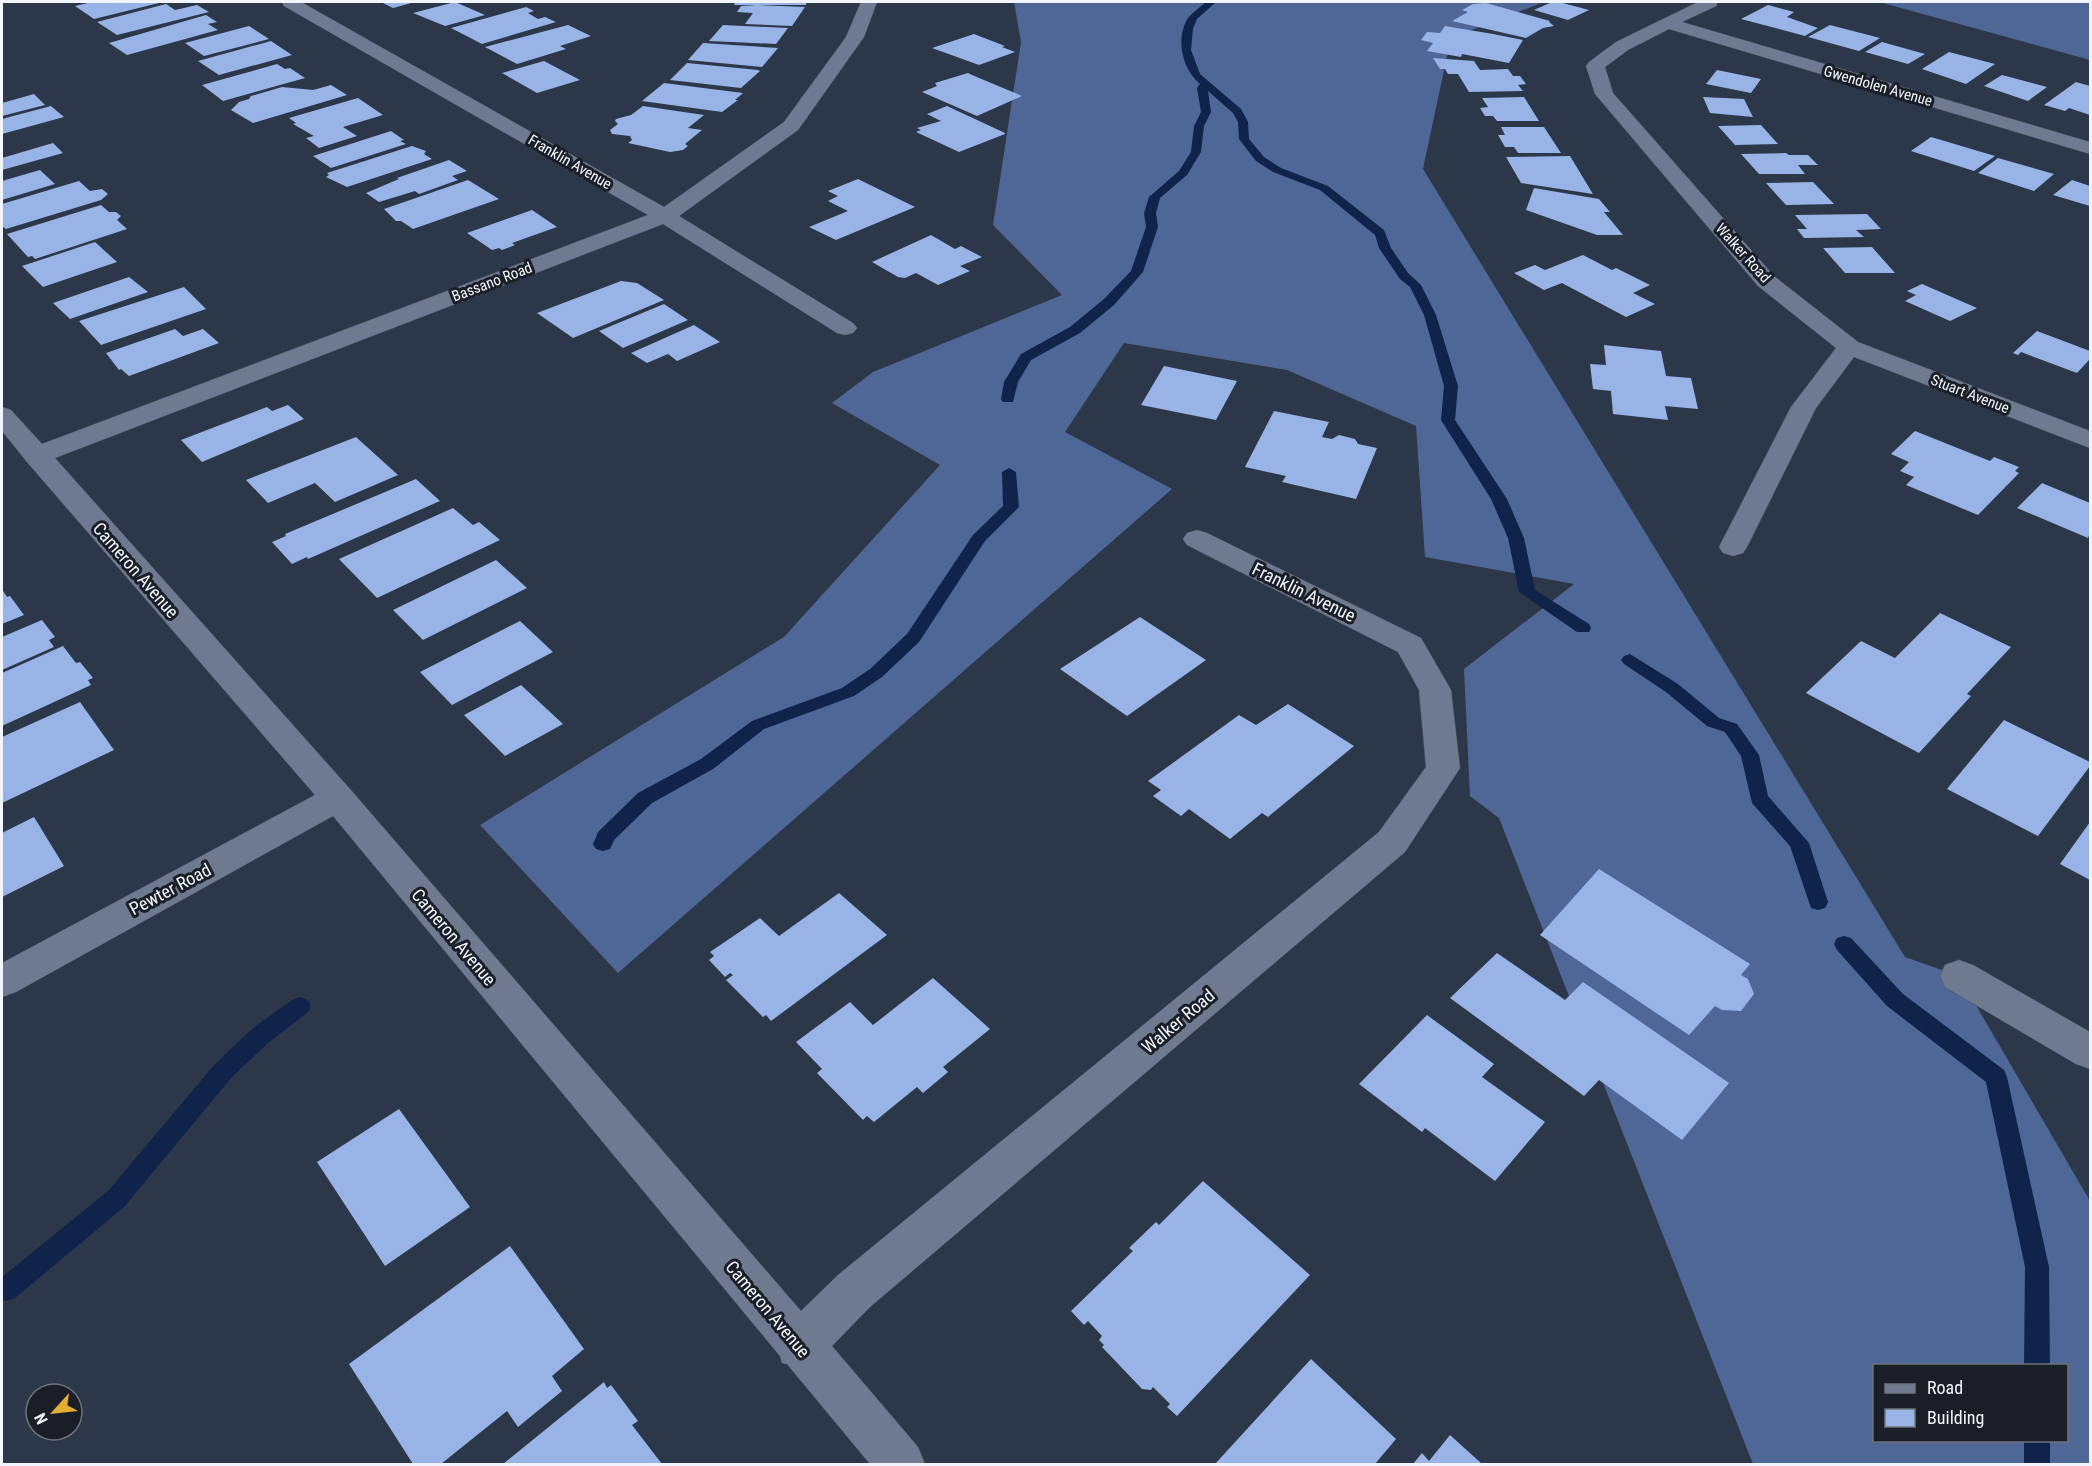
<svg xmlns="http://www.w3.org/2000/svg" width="2092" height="1466" font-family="'Roboto Condensed',sans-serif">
<rect width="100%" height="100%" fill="#2c374a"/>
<path fill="#4f6796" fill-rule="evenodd" d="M1014,2h530l-83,32 -14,22 -24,113 482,788 54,19 131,225v263h-337l-254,-646 -29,-22 -6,-127 110,-85 -149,-27 -9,-131 -129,-56 -163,-27 -59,89 107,57 -554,484 -138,-148 304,-188 156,-172 -108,-62 41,-31 189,-77 -69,-70 28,-183zM1874,1366h192v74h-192z
M1879,2h211v58z"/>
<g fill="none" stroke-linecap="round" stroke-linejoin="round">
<path fill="#0f234b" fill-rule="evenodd" d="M1206,2h10l-19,17 -4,10 -2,21 9,24 41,35 7,13 1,17 15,18 17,11 47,18 56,44 7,18 17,25 13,12 15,30 22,71 -3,34 52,79 17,39 11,52 54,34 2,4 -2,4h-12l-58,-40 -11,-54 -17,-39 -50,-79 3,-34 -20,-71 -14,-28 -10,-8 -21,-31 -4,-13 -55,-45 -47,-18 -17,-11 -17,-22 -1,-17 -5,-9 -25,-22 3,21 -7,14 -3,26 -14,23 -27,23 -4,15 2,14 -15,45 -29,33 -34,28 -49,27 -13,22 -5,20h-10l-2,-3 3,-17 17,-28 49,-27 34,-28 27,-28 15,-44 -2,-14 5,-16 30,-26 12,-19 3,-26 7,-14 -4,-24 3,-4c-18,-15 -25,-45 -12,-66 5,-6 12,-11 18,-16z
M1009,468l7,4 3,35 -34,34 -66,101 -37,35 -28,19 -90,33 -51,40 -61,34 -38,37 -4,9 -7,2 -7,-2 -3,-5 5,-12 40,-39 63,-34 51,-38 90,-33 28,-19 37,-35 66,-99 30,-29 -1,-34z
M1630,654l48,30 41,34 18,6 22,31 9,41 41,47 19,59 -3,6 -7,2 -7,-2 -21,-62 -38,-43 -11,-47 -16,-24 -18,-6 -41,-34 -42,-28 -3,-4 3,-4z
M1844,936l7,2 52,56 101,76 3,7 42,190 1,99h-26l1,-99 -39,-185 -99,-76 -50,-56 -3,-6 3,-6z
M300,997l8,3 3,6 -3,6 -40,31 -37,35 -107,129 -109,91 -9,3 -4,-2v-22l106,-86 107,-127 37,-35 40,-29z
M2024,1440h26v24h-26z"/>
</g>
<path fill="#98b3e6" d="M92,2h71l-69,17 -19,-13z
M381,2h34l-22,6z
M455,2l30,13 -40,11 -32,-13z
M735,2h72l-1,3h-72z
M1552,2h7l30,8 -21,10 -34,-10z
M1486,3l64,18 -1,1 5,4 -11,2 -17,10 -74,-17 16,-9 -6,-2 11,-6z
M166,4l9,6 22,-5 12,7 -92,23 -20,-13z
M1768,5l26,7 -7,5 31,11 -13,8 -64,-17z
M741,6l16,-1 48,2 -13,19 -47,-2 8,-11 -16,-1z
M526,7l8,4 -6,2 10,6 7,-2 11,5 -74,22 -31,-16z
M206,15l11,7 -9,2 10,6 -91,25 -18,-12z
M568,25l23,11 -31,10 6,3 -49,15 -32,-17z
M723,25l65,3 -12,16 -67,-3z
M1830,25l50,13 -21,13 -51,-14z
M249,26l20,13 -65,17 -19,-13z
M1445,26l48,8 30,6 -14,23 -47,-9 -1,3 -34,-6 6,-8 -12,-3 6,-8 13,1z
M974,34l31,12 -3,1 13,5 -36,13 -47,-17z
M271,41l21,14 -73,20 -21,-14z
M1882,42l43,12 -17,10 -43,-12z
M703,43l75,5 -16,19 -74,-7z
M1949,52l46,12 -29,20 -44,-15z
M1433,58l41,3 6,9 28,-1 5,7h7l6,8 -8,1 5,6 -54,1 -11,-18h-10l-3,-5h-5z
M544,61l36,19 -43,13 -35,-20z
M687,63l71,7 2,1 -19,17 -71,-8z
M277,64l8,5 5,-1 15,10 -82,23 -21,-16z
M1717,70l44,9 -10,14 -45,-9z
M968,73l4,2 50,21 -45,20 -55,-24 15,-6 -2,-3z
M2002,75l45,12 -19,14 -44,-15z
M2076,82l14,4v29l-21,-7 -4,3 -21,-6z
M664,83l79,10 -8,7h3l-16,12 -80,-11z
M331,85l16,10 -94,28 -22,-13 8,-8 10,-3 2,-3 31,-9 31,3z
M34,94l11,11 -43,11v-13z
M1524,97l15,24h-42l-4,-5h-8l-5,-8 8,-1 -6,-9z
M1703,97l41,2 9,18 -43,-4z
M358,98l25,17 -40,12 14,9 -38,12 -13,-10 8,-2 -21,-12 3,-1 -7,-5z
M51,106l13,11 -62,17v-15z
M643,106l61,9 -16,13 14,2 -17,14 3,2 -5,4 -13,2 -42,-9 4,-3 -2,-4 -18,-2 -2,-4 8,-6 -3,-3 1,-2 15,-4z
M947,106l58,27v1l-46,18 -43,-20 5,-2 -4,-2 24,-7 -14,-7z
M1761,125l17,19 -43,1 -17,-19z
M1501,127h43l17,26h-43l-4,-6h-9l-7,-12h7z
M391,131l13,9 -4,1 6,3 -75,24 -18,-12z
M1931,137l64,19 -21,15 -63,-20z
M53,143l10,10 -61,17v-12z
M412,146l14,5 -2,3 8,5 -85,28 -21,-10 3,-2 -2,-2z
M1786,153l3,2h19l10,10h-20l7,9h-46l-18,-20z
M1570,156l23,38 -72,-11 -15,-26z
M1998,158l56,16 -20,17 -56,-18z
M449,160l18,11 -15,5 6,4 -39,14 -4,-3 -36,11 -13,-9 33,-14 -2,-1z
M40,170l15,14 -53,16v-19z
M858,179l57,28 -79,33 -27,-13 39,-16 -20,-10 10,-5 -10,-5z
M468,180l31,19 -86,30 -12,-8h-5l-12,-12z
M2072,180l18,6v20l-37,-11z
M79,181l11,10 12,-2 6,5 -7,6 -95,29 -3,-2 -1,-23z
M1813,182l21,22 -48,1 -20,-22z
M1534,188l65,11 11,13h-6l19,23h-26l-71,-25z
M101,205l8,7h7l5,4 -4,4 10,9 -92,30 -3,-3 -4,1 -21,-23z
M532,210l25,17 -45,16 3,2 -13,5 -3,-2 -7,2 -25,-17z
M1867,214l14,15 -25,1 8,7 -60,1 -7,-9h10l-12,-14z
M931,235l24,14 6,-3 21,11 -22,9 10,5 -32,14 -22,-12 -11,5 -7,-1 -26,-15z
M95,242l22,20 -74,25 -21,-21z
M1872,247l23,26h-50l-22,-25z
M1583,255l29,15 4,-2 34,17 -17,8 22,11 -29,13 -64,-34 -18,7 -30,-17 21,-8 10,5z
M129,277l19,15 -78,27 -17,-16z
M621,281l16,2 27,17 -91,38 -36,-25z
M1922,284l55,24 -27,13 -45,-20 11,-6 -9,-4z
M184,287l22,22 -105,36 -22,-24z
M664,304l24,16 -65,28 -24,-17z
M694,325l26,17 -43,19 -9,-7 -21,9 -16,-10z
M175,329l8,7 20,-7 16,14 -90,33 -8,-7 -2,1 -13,-17z
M2037,331l53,20v8l-13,14 -56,-21 -3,3 -5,-2z
M1604,345l57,6 5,25 25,2 7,31 -33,-3 3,14 -55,-6 -2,-23 -18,-2 -3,-25 16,1z
M1164,366l73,15 -21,39 -75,-15z
M288,405l16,14 -102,43 -21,-22 86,-33 5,4z
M1274,411l55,11 -7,15 10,2 7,-4 16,4 3,5 19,4 -21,51 -74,-17 4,-6 -41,-9z
M1915,431l75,30 4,-4 25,10 -4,4 4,2 -41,42 -72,-30 8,-8 -14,-6 9,-9 -18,-8z
M356,437l42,38 -63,27 -20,-19 -47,20 -22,-23z
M416,479l24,22 -132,58 -1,-2 -15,7 -20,-22 14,-6 -1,-2z
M2042,483l48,20v31l-2,4 -71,-30z
M453,508l20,17 6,-3 21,18 -123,58 -38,-39z
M496,560l31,28 -104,52 -30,-30z
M3,591l4,6 3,-1 14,19 -22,9z
M1940,613l71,34 -44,47 4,2 -52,57 -113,-60 55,-52 34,17z
M1140,617l66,43 -79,56 -67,-47z
M42,620l13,17 -6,3 5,7 -52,23v-33z
M520,621l33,31 -101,53 -32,-33z
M63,646l13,17 4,-1 13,16 -5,2 3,5 -89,41v-53z
M521,685l42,39 -58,32 -41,-41z
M80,702l34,48 -112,53v-66z
M1288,704l66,42 -86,71 -6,-4 -32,26 -41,-30 -8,7 -28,-20 8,-6 -13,-9 91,-66 17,10z
M2004,720l86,42v4l-52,70 -91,-47z
M34,817l30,49 -62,31v-64z
M2090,822v58l-30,-16z
M1599,869l151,95 -9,11 7,4 6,15 -13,17 -19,-1 -7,-4 -26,29 -149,-100z
M839,893l48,42 -116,86 -5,-6 -3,2 -37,-37 7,-5 -3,-2 -5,4 -16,-17 5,-4 -4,-4 50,-34 19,18z
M1497,953l68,47 18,-18 146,101 -47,57 -83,-60 -15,16 -134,-98z
M933,978l57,51 -47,38 5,5 -25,21 -6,-6 -43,35 -7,-6 -4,4 -46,-47 5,-4 -26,-27 54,-40 23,23z
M1427,1015l67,49 -12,13 63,45 -50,59 -70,-53 -3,4 -63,-48z
M399,1109l71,98 -85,59 -68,-104z
M1203,1181l107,94 -133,141 -10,-9 3,-3 -17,-17 -2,3 -9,-1 -40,-42 2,-2 -5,-5 3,-4 -14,-15 -4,4 -13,-14 62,-60 -4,-3 27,-26 3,3z
M510,1246l74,103 -32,27 10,15 -44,36 -11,-16 -66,53h-28l-64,-100z
M1311,1359l85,80 -21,25h-160z
M604,1382l3,6 4,-3 27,36 -6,4 30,39h-159z
M1450,1435l32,29h-69l9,-11 7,8z"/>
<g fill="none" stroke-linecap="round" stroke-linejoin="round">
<defs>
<path id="minor" d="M282,2h19l363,205 120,-85 62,-85 15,-35h16l-13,35 -66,93 -119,86 174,107 4,5 -4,5 -8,2 -8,-2 -174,-109 -608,234 295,331 451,522 37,-36 541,-443 47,-65 -7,-77 -21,-38 -211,-107 -4,-6 4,-6 10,-3 10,3 214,105 30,52 9,78 -55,84 -535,455 -38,39 86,101 7,17h-55l-83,-100 -5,-1 -2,-7 -447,-540 -317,176 -14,5v-34l313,-168 -288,-333 -25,-31v-24l9,3 31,34 606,-229 -364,-209z
M1698,2h20l-2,4 -34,16 408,120v12l-421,-125 -41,21 -23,17 8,26 161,183 84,66 232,89v17l-236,-91 -38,51 -69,139 -4,6 -10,3 -10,-3 -4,-6 72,-140 45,-59 -78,-62 -163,-192 -9,-28 3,-4 27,-20z
M1959,960l14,5 117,67v37l-14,-5 -131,-77 -5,-11 5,-11z"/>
</defs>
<use href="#minor" stroke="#4a5260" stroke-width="1"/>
<use href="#minor" fill="#6f7a90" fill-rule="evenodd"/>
</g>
<g text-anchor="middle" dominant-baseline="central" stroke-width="6" stroke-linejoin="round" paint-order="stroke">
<g font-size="15" fill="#f1f5fd" stroke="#191e27">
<text transform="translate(1878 86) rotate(16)">Gwendolen Avenue</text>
<text transform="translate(570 162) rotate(30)">Franklin Avenue</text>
<text transform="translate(1743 253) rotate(48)">Walker Road</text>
<text transform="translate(492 282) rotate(-21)">Bassano Road</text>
<text transform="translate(1970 394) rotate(21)">Stuart Avenue</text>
</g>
<g font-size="18" fill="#f1f5fd" stroke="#191e27">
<text transform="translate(136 570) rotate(49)">Cameron Avenue</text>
<text transform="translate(1304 592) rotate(26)">Franklin Avenue</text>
<text transform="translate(170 889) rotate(-28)">Pewter Road</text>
<text transform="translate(454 937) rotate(50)">Cameron Avenue</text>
<text transform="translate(1178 1021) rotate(-40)">Walker Road</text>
<text transform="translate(768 1309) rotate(50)">Cameron Avenue</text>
</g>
</g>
<rect width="2092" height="1466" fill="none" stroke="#f1f5fd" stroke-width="6"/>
<rect x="1873" y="1364" width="195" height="78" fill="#191e27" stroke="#6f747d" stroke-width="1.5"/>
<rect x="1885" y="1384" width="30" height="9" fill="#6f7a90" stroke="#6f747d" stroke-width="1.5"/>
<text x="1927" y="1394" font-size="18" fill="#f1f5fd">Road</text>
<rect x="1885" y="1409" width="30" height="18" fill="#98b3e6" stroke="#6f747d" stroke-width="1.5"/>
<text x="1927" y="1424" font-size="18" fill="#f1f5fd">Building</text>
<g transform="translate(54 1412) rotate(243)"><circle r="28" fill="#191e27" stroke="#6f747d" stroke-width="1.5"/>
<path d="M0-4.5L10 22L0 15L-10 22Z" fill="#e4ae35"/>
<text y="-9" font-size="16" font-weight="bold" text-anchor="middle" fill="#f1f5fd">N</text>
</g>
</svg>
